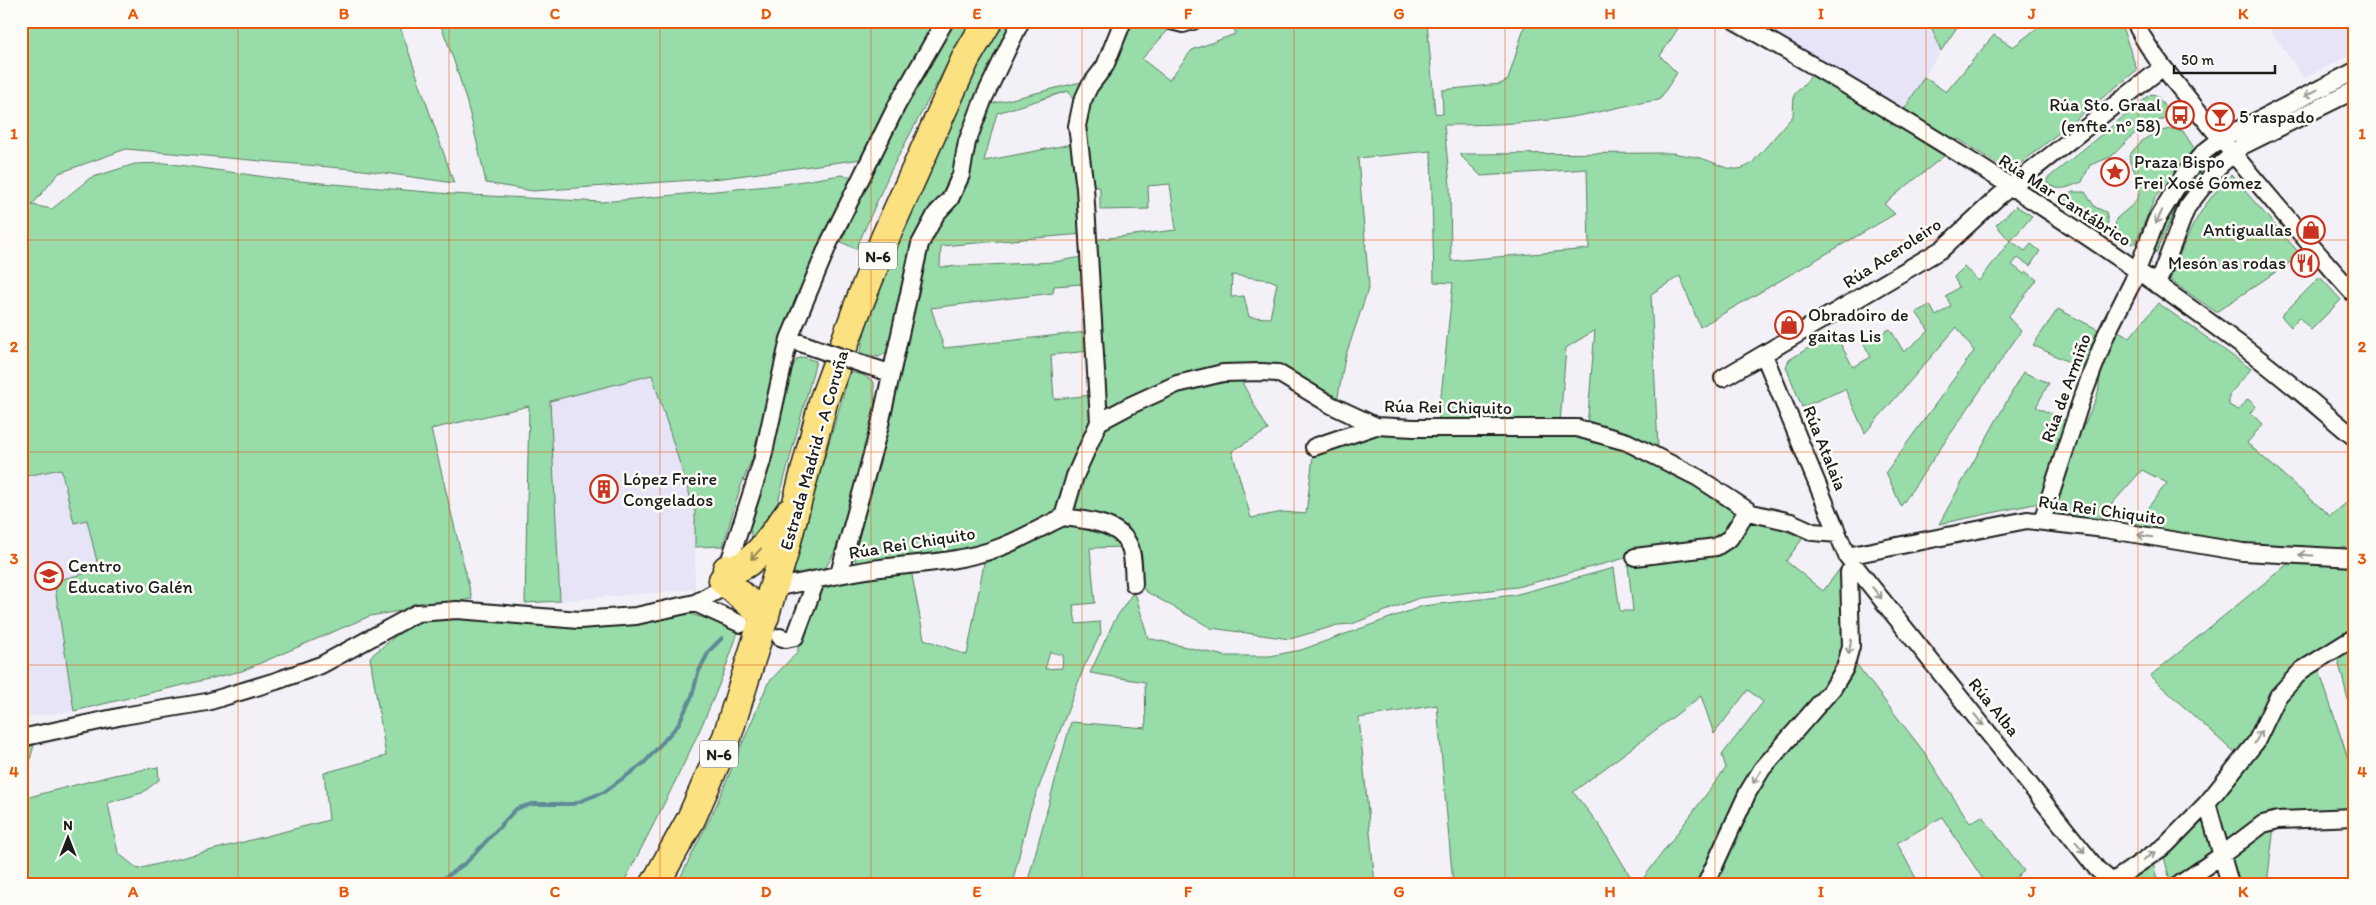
<svg xmlns="http://www.w3.org/2000/svg" width="2376" height="905" font-family="Itim,sans-serif">
<rect width="100%" height="100%" fill="#f3f1f7"/>
<filter id="ink" filterUnits="userSpaceOnUse"><feTurbulence type="fractalNoise" baseFrequency=".02" numOctaves="2"/><feDisplacementMap in="SourceGraphic" scale="10" xChannelSelector="R" yChannelSelector="G"/><feConvolveMatrix kernelMatrix="1 2 1 2 8 2 1 2 1" color-interpolation-filters="sRGB"/></filter>
<g filter="url(#ink)">
<path fill="#e7e4f8" d="M1751,21h178l12,30 -38,59z
M2264,21h91v32l-51,25z
M652,375l43,137v77l-135,12 -10,-201z
M21,423l36,20 30,77 13,50 -45,11 19,130 -40,5 -13,4z"/>
<path fill="#97dca9" stroke="#5a7c62" fill-rule="evenodd" d="M21,21h377l56,162 -91,-13 -237,-21 -67,24 -27,32 20,4 38,-31 45,-14 30,-1 122,17 164,14 151,8 176,-17 63,-10 14,2 -75,175 -24,97 -16,39 -17,58 -28,1v-35l-43,-137 -102,26 10,200 -35,2 4,-197 -98,23 41,170 -102,17 -128,55 -168,40 -20,-130 45,-11 -12,-50 -13,3 -13,-54 -40,8z
M439,21h495l-72,138 -139,19 -190,13 -47,-8c-12,-56 -25,-109 -47,-162z
M951,21h19l-80,151 -34,77 -15,-7 53,-116z
M1004,21h12l-52,113 -15,52 -11,15 -26,55 -25,96 -8,5 -19,-4 14,-62 91,-202z
M1130,21h29l12,6 -29,32 27,21 23,-30 43,-16 -1,-13h193l8,92 8,1 -1,-24 58,-6 8,-4 18,-59h157l-23,35 17,17 -18,27c-22,3 -43,8 -65,13 -48,10 -100,12 -150,12l6,61 1,75 138,-12 -2,-80 -106,7 -22,-22 214,-1c9,2 19,3 27,5 20,5 33,19 52,5l41,-47 1,-21 19,-21 131,82 -60,48 11,10 -195,113 -20,-51 -29,18 7,155 -71,-22 8,-97 -29,18 -6,75 -122,1 15,-141 -19,-1 -3,-131 -73,7 11,128 -24,72 -8,44 -22,-13 -85,-22 -31,3 -48,18 -46,21 -13,-169 84,-10 -6,-46 -22,2 1,23 -49,1v-22l-7,-3 -10,-63 5,-23zM1232,275l38,5 7,3 -7,35 -21,-1 -5,-21 -13,1z
M1929,21h32l-20,30z
M2046,21h34l5,6 8,-6h27l17,49 -122,98 -10,1 -47,-30 -4,4 -50,-33 20,-33 22,15 48,-57 19,12z
M1089,80l-14,23 -7,-12 -71,22 -13,48 93,-18 6,91 -142,12 -1,21 114,-5 28,-5v27l-28,2 -1,7 -122,15 13,40 142,-16 3,19 -38,4 3,44 38,-4v19l-3,10 -27,76 -12,17 -40,20 -56,18 -95,12 -4,-7 1,-13 72,-301 28,-47 35,-95z
M2151,94l5,1 13,17 -4,6 -31,16 -23,23 -21,8 -8,17c-14,5 -23,11 -35,1v-4z
M2172,129l11,2 11,17 -39,50 -19,44 -4,2c-11,-7 -19,-10 -16,-25 14,-13 32,-21 20,-45 -3,-6 -7,-11 -7,-18 12,-17 23,-24 43,-27z
M2203,166l3,2 -32,44 -18,41 -3,-4c13,-29 27,-61 50,-83z
M2231,175l70,80 -85,57 -46,-32c15,-43 29,-73 61,-105z
M2073,192h12l10,15 11,5 2,10 -2,8 -46,-31z
M2016,206l16,10 -21,25 14,10 6,-7 9,7 -10,15 -12,-8 -6,7 12,9 2,-3 11,9 -29,37 13,14 -120,175 -15,-34 88,-121 -17,-24 -92,106 -20,-44 -43,18 -16,-40 3,-7 45,-28 19,35 18,-10 -8,-14 27,-14 14,23 25,-21 -13,-19 14,-7 6,11 15,-10 -5,-10 13,-9 -5,-10 10,-10 15,14 31,-40 -14,-16z
M2320,277l21,23 -30,30 -12,-13 -8,10 -10,-11z
M2158,303l93,66 -22,26v10l9,5 10,-11 8,7 -6,7 13,11 -16,19 83,73 25,-20v58l-87,-5 -137,-20 36,-46 -25,-13 -48,54 -41,-8c-5,-30 32,-88 43,-117 5,-13 3,-28 6,-41 3,-10 9,-19 14,-28l14,7z
M2058,309l45,23 -16,39 -54,-26z
M803,357l13,4 -42,156 -20,31 -4,-18 20,-74 18,-80 9,-17z
M850,372l13,3 11,7c0,9 1,18 1,27 -2,25 -35,151 -54,163 -9,6 -16,4 -26,2l-2,-10z
M2023,372l26,11 -13,24 33,15 -25,80 -105,22z
M1238,375l30,55 -36,21 19,67 32,-6 23,2 7,-58 66,-25h170l86,17 108,63 -27,32 -83,13 -116,31 -98,11 -67,26 -14,1 -48,14 -79,-11 -66,-37 -7,-11 -4,-33 -53,-32 -8,-14 28,-71 57,-33z
M1751,517l52,21 -17,23 37,30 19,-25 3,3 2,78 -8,24 -56,69 -84,144h-60l87,-116 -4,-13 41,-53 -15,-12 -34,44 -13,-38 -128,96 27,34 35,58h-182l-16,-179 -78,13 16,166h-348l44,-162 75,6 -1,-46 -55,-9 24,-52 18,-27 4,2 12,42 77,18h45l31,-6 122,-44 91,-11 100,-27 6,43h13l-5,-46 34,-9 33,-4z
M1084,525l20,3 20,19 -34,1 5,55 -22,2 3,19 24,-2 1,11 -17,34 -54,144 -18,73h-335l38,-76 53,-125 30,-32v-12l18,-51h10l24,-8 61,-10 13,69 43,16 17,-92 17,-6 54,-29zM1050,652l13,3 -1,13 -17,1z
M2295,558l60,3v67l-49,33 -67,96 -89,-81z
M684,612l55,17c-28,89 -74,172 -116,255h-602v-85l93,-24 44,-8 1,13 -17,13 -34,10 10,50 20,16 191,-49 -5,-47 62,-17 -16,-99 39,-32 26,-8z
M2355,642v85l-18,-71z
M1854,661l70,91 46,71 12,-7 42,55 -10,8 3,5h-31l-44,-67 -45,26 22,41h-210l37,-80z
M2318,667l37,113v34l-74,1 -50,28 -8,-3 -8,-37 69,-104 12,-16z
M34,745l-13,48v-44z
M2201,814l14,33 -2,10 -42,27 -8,-31z
M2274,827l-7,57h-32c-1,-7 -5,-17 -4,-24 4,-18 29,-25 43,-33z
M2153,863l5,21h-31z"/>
<g fill="none" stroke-linecap="round" stroke-linejoin="round">
<path stroke="#5f8b98" stroke-width="4" d="M436,884l31,-22 49,-53 16,-5h41l31,-12 40,-29 34,-38 14,-29 6,-23 11,-22 13,-13"/>
<defs>
<path id="street" d="M1171,21l12,3 10,-3
M1735,21c177,100 352,208 515,331 36,27 70,57 105,86
M2135,21c10,27 41,62 59,85 52,64 105,127 161,189
M2157,285l30,-78 31,-40 24,-21 113,-56
M789,339l26,9
M1764,355l83,201 250,313 15,13
M862,364l28,9
M1723,378l219,-129 56,-52 165,-130
M1099,422l-14,-234 -8,-62 5,-24 7,-15 16,-21 18,-45
M1314,447l62,-21
M1063,517c21,3 56,5 66,28 5,10 4,27 5,39
M2042,521l39,-120 25,-66 27,-54 23,-60 28,-46 20,-23 17,-13 134,-68
M1847,556l180,-36 78,9 138,23 112,6
M1635,557l81,-10 14,-9 17,-27
M839,574l40,-145 41,-185 16,-30 14,-15 11,-24 6,-33 17,-44 37,-77
M773,588c39,-7 77,-17 116,-21 37,-4 74,-6 109,-19 22,-8 44,-21 65,-31l12,-41 24,-54 32,-17 46,-21 46,-11 38,-1 17,1 53,32 45,21 38,2h163l50,14 70,35 55,36 39,9 22,10 25,2
M695,603l46,21
M780,637l6,2 9,-2 21,-56
M21,738l102,-22 84,-14 69,-21 45,-16 96,-52 40,-3 122,10 57,-4 59,-13 22,-12 10,-22 35,-108 27,-122 40,-96 68,-138 48,-84
M2207,803l23,81
M1706,884l42,-92 14,-23 71,-81 12,-20 6,-22 -2,-74 5,-7
M2109,884l57,-39 41,-42 49,-61 22,-46 24,-26 53,-33
M2180,884l42,-29 41,-31 15,-4 77,-3"/>
<path id="highway" d="M727,569c25,3 48,-38 62,-56
M723,580l42,36
M655,884l36,-65 36,-82 56,-181 41,-157 35,-95 26,-66 81,-180 22,-37"/>
</defs>
<use href="#street" stroke="#1c1c1c" stroke-width="20"/>
<use href="#highway" stroke="#1c1c1c" stroke-width="31"/>
<use href="#street" stroke="#fdfcf7" stroke-width="16"/>
<use href="#highway" stroke="#fbe180" stroke-width="28"/>
<defs>
<path id="street-bridge" d="M815,348l47,16"/>
</defs>
<use href="#street-bridge" stroke="#1c1c1c" stroke-width="20" stroke-linecap="butt"/>
<use href="#street-bridge" stroke="#fdfcf7" stroke-width="16"/>
</g>
<defs><path id="oneway-shaft" d="M-6 0H5M1.5-3L5.5 0L1.5 3" fill="none" stroke-width="1.6" stroke-linecap="round" stroke-linejoin="round" transform="scale(1.25)"/></defs>
<g stroke="#989794">
<use href="#oneway-shaft" transform="translate(2311 93) rotate(153)"/>
<use href="#oneway-shaft" transform="translate(2159 217) rotate(116)"/>
<use href="#oneway-shaft" transform="translate(2145 536) rotate(-170)"/>
<use href="#oneway-shaft" transform="translate(2306 555) rotate(-177)"/>
<use href="#oneway-shaft" transform="translate(1877 593) rotate(51)"/>
<use href="#oneway-shaft" transform="translate(1850 647) rotate(99)"/>
<use href="#oneway-shaft" transform="translate(1979 720) rotate(51)"/>
<use href="#oneway-shaft" transform="translate(2258 737) rotate(-62)"/>
<use href="#oneway-shaft" transform="translate(1757 777) rotate(123)"/>
<use href="#oneway-shaft" transform="translate(2080 847) rotate(51)"/>
<use href="#oneway-shaft" transform="translate(2149 856) rotate(-34)"/>
</g>
<use stroke="#978853" href="#oneway-shaft" transform="translate(756 554) rotate(133)"/>
</g>
<path fill="none" stroke="#e8590c" stroke-width="1" stroke-opacity="0.55" d="M238,21v863M449,21v863M660,21v863M871,21v863M1082,21v863M1294,21v863M1505,21v863M1715,21v863M1926,21v863M2138,21v863M21,240h2334M21,452h2334M21,665h2334"/>
<defs>
<symbol id="bus-ring" viewBox="-11 -11 22 22"><circle r="9.5" fill="#fdfcf7" stroke="#c8321e" stroke-width="1.5"/><path d="M-5-6H5V4H4V6H2V4H-2V6H-4V4H-5ZM-3.5-4V0h7V-4ZM-3.5 1.2v1.5H-2V1.2ZM2 1.2v1.5H3.5V1.2Z" fill="#c8321e"/></symbol>
<symbol id="bar-ring" viewBox="-11 -11 22 22"><circle r="9.5" fill="#fdfcf7" stroke="#c8321e" stroke-width="1.5"/><path d="M-6-5H6L.8 .8V4.5H3.5V6h-7V4.5H-.8V.8Z" fill="#c8321e"/></symbol>
<symbol id="sight-ring" viewBox="-11 -11 22 22"><circle r="9.5" fill="#fdfcf7" stroke="#c8321e" stroke-width="1.5"/><path d="M0-6L1.8-2.2L6-1.7L2.9 1.2L3.7 5.4L0 3.3L-3.7 5.4L-2.9 1.2L-6-1.7L-1.8-2.2Z" fill="#c8321e"/></symbol>
<symbol id="shop-ring" viewBox="-11 -11 22 22"><circle r="9.5" fill="#fdfcf7" stroke="#c8321e" stroke-width="1.5"/><path d="M-5-2.5h2.3a2.7 3.5 0 0 1 5.4 0H5L5.5 6h-11ZM-1.5-2.5h3a1.5 2.3 0 0 0-3 0Z" fill="#c8321e"/></symbol>
<symbol id="restaurant-ring" viewBox="-11 -11 22 22"><circle r="9.5" fill="#fdfcf7" stroke="#c8321e" stroke-width="1.5"/><path d="M-5-6h1v4h1v-4h1v4h1v-4h1v5L-1.5 .5V6h-2V.5L-5-1ZM5-6V6H3V1.5H1.5Q1.5-4 5-6Z" fill="#c8321e"/></symbol>
<symbol id="building-ring" viewBox="-11 -11 22 22"><circle r="9.5" fill="#fdfcf7" stroke="#c8321e" stroke-width="1.5"/><path d="M-4-6H4V6H1V3H-1V6H-4ZM-2.5-4.3h1.7v1.8h-1.7ZM.8-4.3h1.7v1.8H.8ZM-2.5-1h1.7V.8h-1.7ZM.8-1h1.7V.8H.8Z" fill="#c8321e"/></symbol>
<symbol id="school-ring" viewBox="-11 -11 22 22"><circle r="9.5" fill="#fdfcf7" stroke="#c8321e" stroke-width="1.5"/><path d="M0-5L7-2L0 1L-7-2ZM-4 1L0 2.5L4 1V4Q0 6-4 4Z" fill="#c8321e"/></symbol>
</defs>
<g fill-rule="evenodd">
<use href="#bus-ring" x="2164" y="99" width="32" height="32"/>
<use href="#bar-ring" x="2204" y="101" width="32" height="32"/>
<use href="#sight-ring" x="2099" y="156" width="32" height="32"/>
<use href="#shop-ring" x="2295" y="214" width="32" height="32"/>
<use href="#restaurant-ring" x="2289" y="247" width="32" height="32"/>
<use href="#shop-ring" x="1773" y="309" width="32" height="32"/>
<use href="#building-ring" x="588" y="473" width="32" height="32"/>
<use href="#school-ring" x="33" y="560" width="32" height="32"/>
</g>
<g text-anchor="middle" dominant-baseline="central" stroke-width="5" stroke-linejoin="round" paint-order="stroke">
<g fill="#fdfcf7" stroke="#605f5e" stroke-width="1">
<rect x="859" y="242.5" width="38" height="27" rx="4"/>
<rect x="700" y="740.5" width="38" height="27" rx="4"/>
</g>
<g font-size="16" font-weight="bold" fill="#1c1c1c">
<text x="878" y="256">N-6</text>
<text x="719" y="754">N-6</text>
</g>
<g font-size="18" fill="#1c1c1c" stroke="#fdfcf7" text-anchor="start">
<text x="2161" y="105" text-anchor="end">Rúa Sto. Graal<tspan x="2161" dy="21">(enfte. nº 58)</tspan></text>
<text x="2239" y="117">5 raspado</text>
<text x="2134" y="162">Praza Bispo<tspan x="2134" dy="21">Frei Xosé Gómez</tspan></text>
<text x="2292" y="230" text-anchor="end">Antiguallas</text>
<text x="2286" y="263" text-anchor="end">Mesón as rodas</text>
<text x="1808" y="315">Obradoiro de<tspan x="1808" dy="21">gaitas Lis</tspan></text>
<text x="623" y="479">López Freire<tspan x="623" dy="21">Congelados</tspan></text>
<text x="68" y="566">Centro<tspan x="68" dy="21">Educativo Galén</tspan></text>
</g>
<g font-size="18" fill="#1c1c1c" stroke="#fdfcf7">
<text transform="translate(2065 200) rotate(33)">Rúa Mar Cantábrico</text>
<text transform="translate(1892 253) rotate(-33)">Rúa Aceroleiro</text>
<text transform="translate(2066 388) rotate(-70)">Rúa de Armiño</text>
<text transform="translate(1448 407) rotate(1)">Rúa Rei Chiquito</text>
<text transform="translate(1825 448) rotate(68)">Rúa Atalaia</text>
<text transform="translate(814 450) rotate(-74)">Estrada Madrid - A Coruña</text>
<text transform="translate(2102 510) rotate(8)">Rúa Rei Chiquito</text>
<text transform="translate(912 543) rotate(-9)">Rúa Rei Chiquito</text>
<text transform="translate(1994 707) rotate(51)">Rúa Alba</text>
</g>
</g>
<rect width="2376" height="905" fill="none" stroke="#fdfcf7" stroke-width="55"/>
<g transform="translate(68 838)" stroke="#fdfcf7" stroke-width="4" paint-order="stroke">
<path d="M0-4L9 19L0 12L-9 19Z" fill="#1c1c1c"/>
<text y="-8" font-size="14" font-weight="bold" text-anchor="middle" fill="#1c1c1c">N</text>
</g>
<path d="M2174 65v8h101v-8" fill="none" stroke="#1c1c1c" stroke-width="2.5"/>
<text x="2181" y="65" font-size="15" fill="#1c1c1c" stroke="#fdfcf7" stroke-width="4" paint-order="stroke">50 m</text>
<rect x="28" y="28" width="2320" height="850" fill="none" stroke="#e8590c" stroke-width="2"/>
<g font-size="16" text-anchor="middle" font-weight="bold" fill="#e8590c">
<text x="133" y="19">A</text>
<text x="344" y="19">B</text>
<text x="555" y="19">C</text>
<text x="766" y="19">D</text>
<text x="977" y="19">E</text>
<text x="1188" y="19">F</text>
<text x="1399" y="19">G</text>
<text x="1610" y="19">H</text>
<text x="1821" y="19">I</text>
<text x="2032" y="19">J</text>
<text x="2243" y="19">K</text>
<text x="14" y="139">1</text>
<text x="2362" y="139">1</text>
<text x="14" y="352">2</text>
<text x="2362" y="352">2</text>
<text x="14" y="564">3</text>
<text x="2362" y="564">3</text>
<text x="14" y="777">4</text>
<text x="2362" y="777">4</text>
<text x="133" y="897">A</text>
<text x="344" y="897">B</text>
<text x="555" y="897">C</text>
<text x="766" y="897">D</text>
<text x="977" y="897">E</text>
<text x="1188" y="897">F</text>
<text x="1399" y="897">G</text>
<text x="1610" y="897">H</text>
<text x="1821" y="897">I</text>
<text x="2032" y="897">J</text>
<text x="2243" y="897">K</text>
</g>
</svg>
